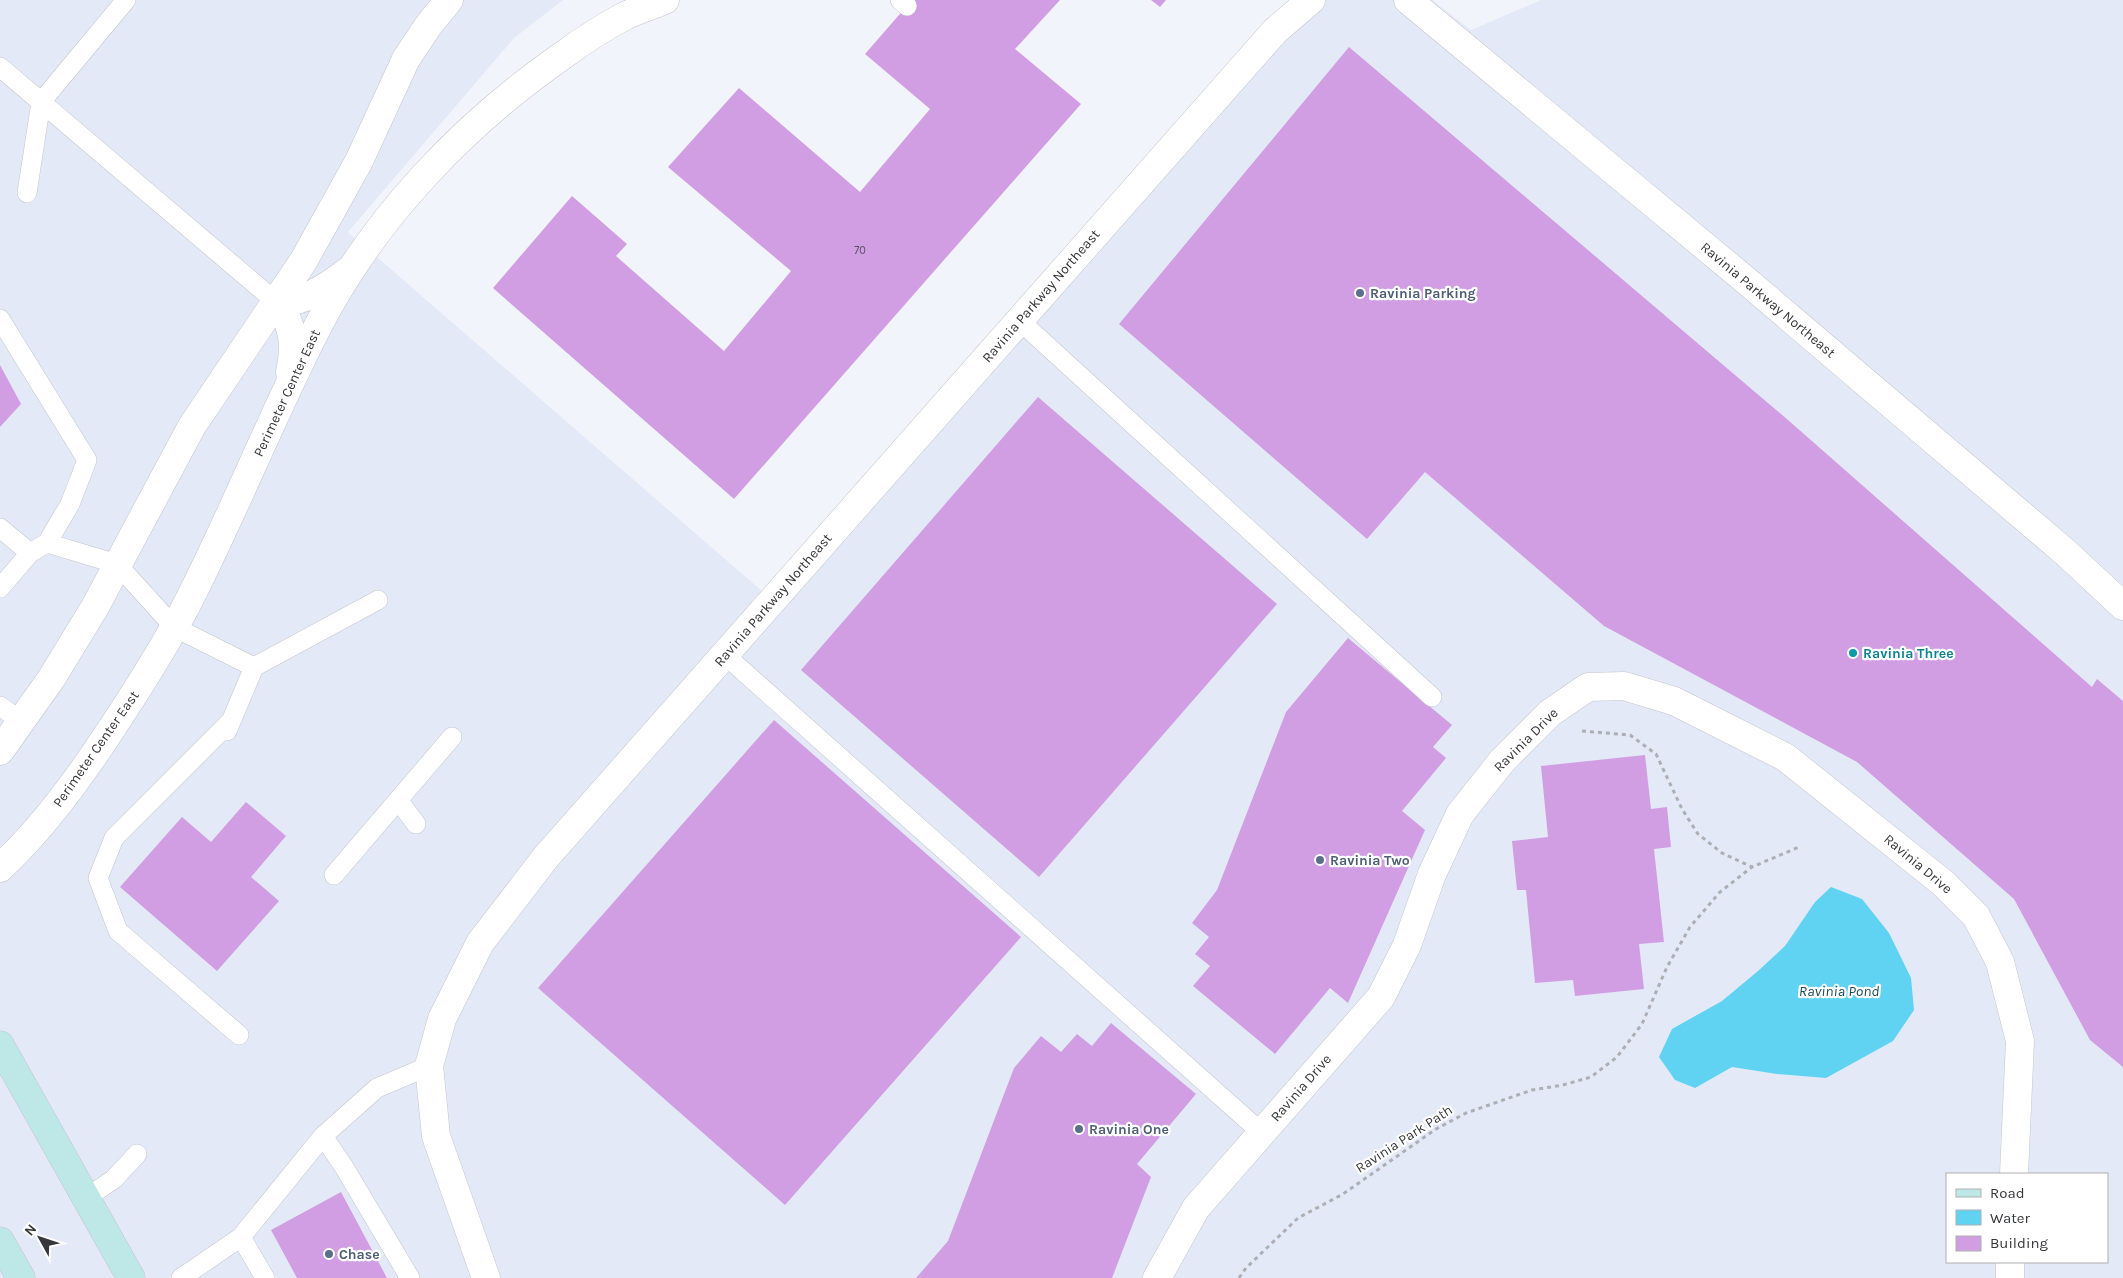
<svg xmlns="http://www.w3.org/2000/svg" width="2123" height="1278" font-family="Karla,sans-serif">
<rect width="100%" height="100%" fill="#f2f4fc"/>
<path fill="#e4e9f7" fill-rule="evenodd" d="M0,0h563l-49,38 -166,194 430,373 514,-605h140l39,30 70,-30h582v1278h-2123zM1947,1174h160v88h-160z"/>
<path fill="#60d2f2" d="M1831,887l31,12 27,34 22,45 3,32 -21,31 -67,37 -49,-4 -45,-7 -37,21 -20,-8 -16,-23 13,-28 50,-28 36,-30 27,-25 30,-44z"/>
<path fill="#d19ee4" d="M912,0h148l-45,49 66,55 -347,395 -241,-211 79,-92 55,48 -11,12 108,95 67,-80 -123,-104 71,-79 121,104 70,-83 -65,-55z
M1151,0h15l-6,7z
M1349,47l439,373 304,267 5,-8 26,22v366l-33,-27 -76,-141 -157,-137 -253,-136 -179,-154 -58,67 -248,-215z
M0,365l21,39 -21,23z
M1038,397l239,207 -238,273 -238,-207z
M1348,638l104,87 -19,22 13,11 -44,53 23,19 -77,173 -18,-15 -55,66 -82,-68 17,-20 -15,-12 14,-17 -17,-14 25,-33 69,-178z
M774,720l247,217 -236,268 -247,-217z
M1645,755l6,54 16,-2 4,40 -17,2 10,93 -25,2 5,45 -69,7 -2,-16 -38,3 -9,-93h-9l-5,-49 36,-4 -7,-71z
M246,802l40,34 -35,41 28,24 -62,70 -97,-84 62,-70 29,25z
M1111,1023l85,71 -59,70 14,13 -39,101h-196l32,-37 66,-173 27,-32 20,16 16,-18 15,12z
M341,1192l46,86h-90l-26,-48z"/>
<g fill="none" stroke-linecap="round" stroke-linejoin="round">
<defs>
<path id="lane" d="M900,0l7,6
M0,67l275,234
M27,193l14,-91 85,-102
M0,319l87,141 -17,44 -23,39
M1020,321l412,376
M0,528l30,25 17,-10 70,21 57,63 80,40 124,-67
M0,588l30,-35
M725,655l537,478
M0,706l22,16
M231,721l-117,117 -16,40 20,53 121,104
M227,731l27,-64
M398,800l18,24
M334,875l118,-138
M323,1136l21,31 66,111
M86,1198l28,-19 23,-25
M241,1237l24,41
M181,1278l60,-41 82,-101 54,-48 52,-22"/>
<path id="street" d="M1408,0l335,278 322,274 58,54
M275,301c18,20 21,46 15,71
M275,301c25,5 54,-15 73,-30
M0,751l51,-72 44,-72 97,-181 112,-166 55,-99 47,-102 22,-33 21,-26
M0,868c41,-38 75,-84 106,-131 28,-42 55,-84 79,-129 48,-93 86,-191 134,-284 56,-107 144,-199 243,-268 19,-14 40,-28 61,-39 13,-7 28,-11 42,-17
M2010,1262v16
M486,1278l-50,-142 -7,-70 13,-47 38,-76 66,-86 729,-826 36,-31
M1157,1278l39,-70 185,-211 26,-52 25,-71 28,-60 42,-53 48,-48 38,-26 36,-1 50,15 111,56 158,126 33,33 24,46 20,79 -6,133"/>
<path id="secondary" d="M0,1045l131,233
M0,1241l21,37"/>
</defs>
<use href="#lane" stroke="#c3c5cc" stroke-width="20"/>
<use href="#street" stroke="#c3c5cc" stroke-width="29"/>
<use href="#secondary" stroke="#c3c5cc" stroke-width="29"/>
<path stroke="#adafb5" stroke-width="3" stroke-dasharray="4 4" stroke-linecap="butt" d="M1582,731l48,4 26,19 26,55 16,25 24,19 30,14
M1239,1278l7,-10 52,-50 45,-24 93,-65 30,-16 66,-23 31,-5 28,-8 26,-20 25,-33 25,-57 23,-40 30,-35 32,-25 47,-20"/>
<use href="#lane" stroke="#fff" stroke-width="19"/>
<use href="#street" stroke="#fff" stroke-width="28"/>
<use href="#secondary" stroke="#bee8e8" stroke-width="28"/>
</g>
<g fill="#5c6f8a" stroke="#fff" stroke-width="2">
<circle cx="1360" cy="293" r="5"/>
<circle cx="1320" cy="860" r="5"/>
<circle cx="1079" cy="1129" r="5"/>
<circle cx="329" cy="1254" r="5"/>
</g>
<circle fill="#0f9aa8" stroke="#fff" stroke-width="2" cx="1853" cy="653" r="5"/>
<g text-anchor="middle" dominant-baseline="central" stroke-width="4.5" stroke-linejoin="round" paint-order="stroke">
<g font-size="11" fill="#5d5164">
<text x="860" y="250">70</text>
</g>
<g font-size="14" font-weight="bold" fill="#4e5e75" stroke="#fff" text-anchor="start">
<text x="1370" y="293">Ravinia Parking</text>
<text x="1330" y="860">Ravinia Two</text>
<text x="1089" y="1129">Ravinia One</text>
<text x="339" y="1254">Chase</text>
</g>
<g font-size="14" fill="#36373a" stroke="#fff">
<text transform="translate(1041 296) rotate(-49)">Ravinia Parkway Northeast</text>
<text transform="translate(1768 300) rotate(40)">Ravinia Parkway Northeast</text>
<text transform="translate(287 393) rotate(-65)">Perimeter Center East</text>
<text transform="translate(773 600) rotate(-49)">Ravinia Parkway Northeast</text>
<text transform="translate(1526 740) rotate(-45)">Ravinia Drive</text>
<text transform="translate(96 749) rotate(-55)">Perimeter Center East</text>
<text transform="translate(1918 864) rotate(40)">Ravinia Drive</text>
<text transform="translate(1301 1088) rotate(-49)">Ravinia Drive</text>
<text transform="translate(1404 1139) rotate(-33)">Ravinia Park Path</text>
</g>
<g font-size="14" font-weight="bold" fill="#0d838f" stroke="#fff" text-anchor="start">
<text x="1863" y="653">Ravinia Three</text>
</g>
<g font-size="15" font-style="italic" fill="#1b4c5a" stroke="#fff">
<text x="1839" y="991">Ravinia Pond</text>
</g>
</g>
<rect x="1946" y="1173" width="162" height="90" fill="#ffffff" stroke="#afafb0"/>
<rect x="1956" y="1189" width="25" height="8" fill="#bee8e8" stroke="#afafb0"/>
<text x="1990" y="1198" font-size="15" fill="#36373a">Road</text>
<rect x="1956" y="1210" width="25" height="15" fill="#60d2f2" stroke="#afafb0"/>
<text x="1990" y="1223" font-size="15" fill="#36373a">Water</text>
<rect x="1956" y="1236" width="25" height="15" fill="#d19ee4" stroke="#afafb0"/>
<text x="1990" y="1248" font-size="15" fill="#36373a">Building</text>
<g transform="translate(40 1238) rotate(310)" stroke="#ffffff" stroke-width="4" paint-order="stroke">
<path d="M0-4L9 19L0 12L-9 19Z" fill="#36373a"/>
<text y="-8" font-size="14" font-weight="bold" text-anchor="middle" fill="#36373a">N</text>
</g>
</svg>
